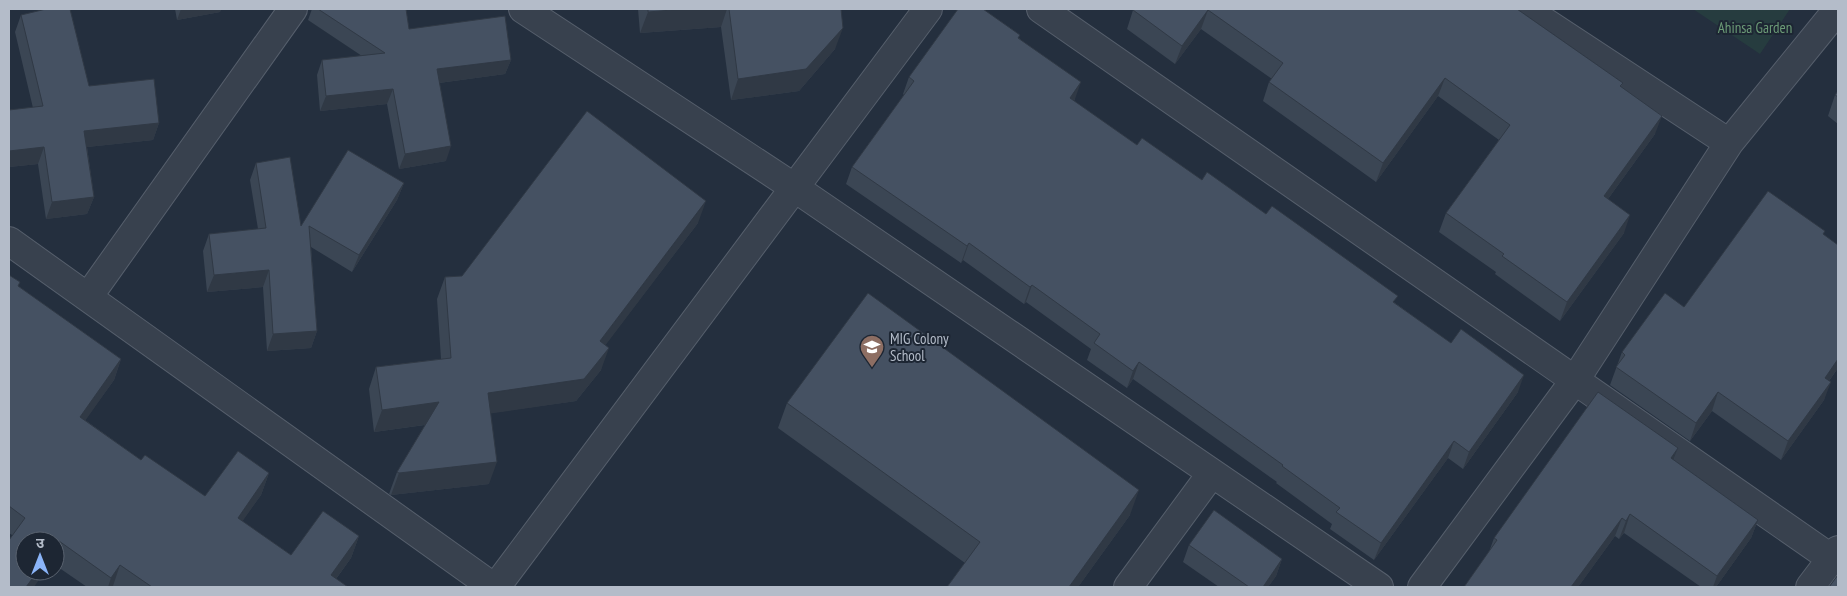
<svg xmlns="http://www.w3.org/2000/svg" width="1847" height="596" font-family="'PT Sans Narrow','Noto Sans Devanagari',sans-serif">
<rect width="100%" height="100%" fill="#242f3e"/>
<path fill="#263c3f" d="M1693,9h97l-30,45z"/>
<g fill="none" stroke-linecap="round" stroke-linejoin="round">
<defs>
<path id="minor" d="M523,9l272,179 584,399
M1041,9l791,550
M1525,9l204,134
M9,241l484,346
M88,297l205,-288
M496,587l432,-578
M1128,587l84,-114
M1422,587l153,-207 154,-237 109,-134
M1810,587l28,-37"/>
</defs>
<use href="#minor" stroke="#565f6c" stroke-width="30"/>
<use href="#minor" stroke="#38414e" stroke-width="28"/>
</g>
<path fill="#3b4654" d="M175,9h46l-1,3 -43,8z
M312,9h94l3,20 102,31 -6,14 -66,9 7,78 -47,8 -12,-65 -67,7 -3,-36 5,-15 40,-4 -54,-36z
M638,9h203l-6,40 -36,42 -68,9 -10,-73 -81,6z
M1517,9l106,74 -2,4 34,47 -47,65 16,34 -64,88 -65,-47 1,-2 -57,-40 7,-19 53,-73 -61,-44 -62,86 -113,-81 6,-19 3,-3 -71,-50 -26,35 -48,-35 6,-19z
M21,15l68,71 70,37 -6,17 -66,7 7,50 -7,17 -41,5 -8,-55 -29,3v-57l24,-2 -18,-76z
M1019,38l56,61 -1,2 63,44 129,69 129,89 123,89 -55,77 -15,-11 -74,102 -44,-31 2,-5 -56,-41 1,-1 -144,-103 -6,9 -40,-28 4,-11 -65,-47 -2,2 -61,-44 -2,3 -115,-79 6,-17 52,-72 -1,-1 6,-17z
M1838,91v33l-10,-8 7,-21z
M256,163l45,63 103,-43 -7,17 -45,72 -41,-25 6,84 -6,17 -44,3 -4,-64 -56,5 -4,-41 6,-17 49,-5 -8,-49z
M698,223l-93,122 -4,25 -25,31 -85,12 -2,71 -98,11 -2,-1 8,-22 28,-47 -51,7 -5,-43 7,-22 65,-8 -4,-60 8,-22 17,-1z
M1824,234l14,134 -9,13 -5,19 -43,60 -69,-49 -22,30 -80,-56 12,-33 62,-45z
M9,275l11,7 -2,4 103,73 -7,21 -29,40 56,40 64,36 64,-23 -8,22 -19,26 49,34 68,-19 -8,22 -15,21 12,8h-234l-1,-1 -1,1h-25l-32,-22v-24l-43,-6 -3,-2z
M787,403l343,112 -52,72h-131l18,-24 -187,-135z
M1678,448l-4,12 84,60 -7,18 -35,49h-15l-77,-54 -5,6 -4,-3 -37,51h-114l25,-35 5,-14z
M1189,545l93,14 -6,17 -8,11h-49l-36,-25z"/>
<path fill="#303945" d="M181,9h40l-1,3 -43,8z
M684,9h43l-6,18 -81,6 8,-21z
M1208,10l-7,19 -26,35 7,-18z
M843,28l-8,21 -36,42 -68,9 7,-21z
M511,60l-6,14 -74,10 6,-15z
M1445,78l-7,18 -62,86 7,-19z
M1081,82l-6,17 -11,16 6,-17z
M393,89l-6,15 -67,7 6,-15z
M1662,116l-7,18 -58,80 7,-18z
M159,123l-6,17 -75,8 6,-17z
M451,146l-5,15 -47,8 6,-15z
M44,147l-6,17 -29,3v-16z
M404,183l-7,17 -45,72 7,-17z
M94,197l-7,17 -41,5 6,-17z
M706,201l-8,22 -106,140 8,-22z
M1630,215l-6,18 -64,88 7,-19z
M969,243l-6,17 -2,3 6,-17z
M269,270l-6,17 -56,5 7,-17z
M1032,285l-6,17 -2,2 6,-17z
M317,331l-6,17 -44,3 6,-17z
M609,348l-8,22 -25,31 -96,14 8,-22z
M121,359l-7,21 -41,58 7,-21z
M1838,359v9l-20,28 7,-18z
M1139,362l-6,17 -6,9 6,-17z
M1524,375l-6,17 -55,77 6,-17z
M1831,382l-7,18 -43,60 7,-19z
M1718,392l-6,19 -22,30 6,-18z
M439,402l-8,22 -57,8 8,-22z
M1454,441l-6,17 -74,102 7,-17z
M1678,448l-7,18v-8z
M497,462l-8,22 -98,11 8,-22z
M269,473l-8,22 -31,44 8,-21z
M1139,490l-9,25 -52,72h-9z
M1630,514l-6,19 -5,6 7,-18z
M1622,518l-7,18 -37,51h-7z
M1758,520l-7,18 -35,49h-3l4,-11z
M359,536l-8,22 -21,29 1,-12z
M59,541l-4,11v-5z
M1282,559l-6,17 -8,11h-5z
M120,565l-7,21 -1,1h-4l3,-9z
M38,571h7l-11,16h-8z"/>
<path fill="#455162" stroke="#303945" d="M46,9h24l19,77 65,-7 5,44 -75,8 10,66 -42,5 -8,-55 -35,4v-41l34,-4 -22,-91z
M318,9h88l3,20 96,-13 6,44 -74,9 14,77 -46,8 -12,-65 -67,7 -4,-36 63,-7z
M648,9h36l-36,3z
M729,9h112l2,19 -37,41 -68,10z
M958,9h25l37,26 -2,3 63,44 -11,16 67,47 5,-7 60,42 5,-8 59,42 6,-8 126,90 -5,6 58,41 10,-14 63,46 -55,77 -15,-11 -73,102 -45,-31 4,-4 -58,-42 1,-1 -144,-103 -6,9 -39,-28 6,-9 -68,-49 -2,2 -61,-44 -2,3 -115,-79 62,-86 -5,-4z
M1135,9h382l106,74 -3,3 42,30 -58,80 26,19 -63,87 -65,-46 2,-2 -58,-41 64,-88 -65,-47 -62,85 -114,-81 14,-19 -75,-53 -26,36 -49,-36z
M1838,91v6l-3,-2z
M587,111l119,90 -106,140 9,7 -25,31 -96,14 9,69 -98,11 -2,-1 42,-70 -57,8 -6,-43 75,-9 -6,-81 17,-1z
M348,150l56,33 -45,72 -50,-29 8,105 -44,3 -4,-64 -55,5 -5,-41 57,-6 -10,-65 34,-6 11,69z
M1768,191l57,40 -2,3 15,11v114l-13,19 6,4 -43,59 -70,-49 -22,31 -80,-56 9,-12 -3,-3 43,-59 19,14z
M9,275l11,7 -2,4 103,73 -41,58 61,43 4,-5 60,41 33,-45 31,22 -31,45 53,37 32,-44 36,25 -28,39 17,12h-196l-32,-22 -9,13 -52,-37 -4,6v-6h-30v30h13l-12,16h-17v-47l16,-22 -16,-12z
M868,293l271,197 -70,97h-122l33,-45 -193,-139z
M1598,392l80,56 -7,10 87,62 -41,56 -87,-62 -4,7 -4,-3 -51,69h-107l33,-47 -3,-2z
M1214,510l68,49 -19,28h-14l-60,-42z
M1838,575v12h-9z"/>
<defs>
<symbol id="school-pin" viewBox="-11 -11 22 30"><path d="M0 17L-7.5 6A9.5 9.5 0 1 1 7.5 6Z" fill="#8d6e63" stroke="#1d2633"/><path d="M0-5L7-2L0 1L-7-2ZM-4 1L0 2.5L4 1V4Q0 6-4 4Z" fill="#fff"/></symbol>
</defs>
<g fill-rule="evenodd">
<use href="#school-pin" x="858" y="333" width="28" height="38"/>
</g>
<g text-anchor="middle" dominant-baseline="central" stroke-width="4" stroke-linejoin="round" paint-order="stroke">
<g font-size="15" fill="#6b9a76" stroke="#1d2633">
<text x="1755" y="27">Ahinsa Garden</text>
</g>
<g font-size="15" fill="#b4bcc9" stroke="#1d2633" text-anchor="start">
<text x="890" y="338">MIG Colony<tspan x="890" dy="17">School</tspan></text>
</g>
</g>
<rect width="1847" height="596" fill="none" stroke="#b4bcc9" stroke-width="20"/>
<g transform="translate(40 556)"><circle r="24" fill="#1d2633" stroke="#59626f"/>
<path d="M0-4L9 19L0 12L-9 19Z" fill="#8ab4f8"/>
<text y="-8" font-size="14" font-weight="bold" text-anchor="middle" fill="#b4bcc9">उ</text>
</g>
</svg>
